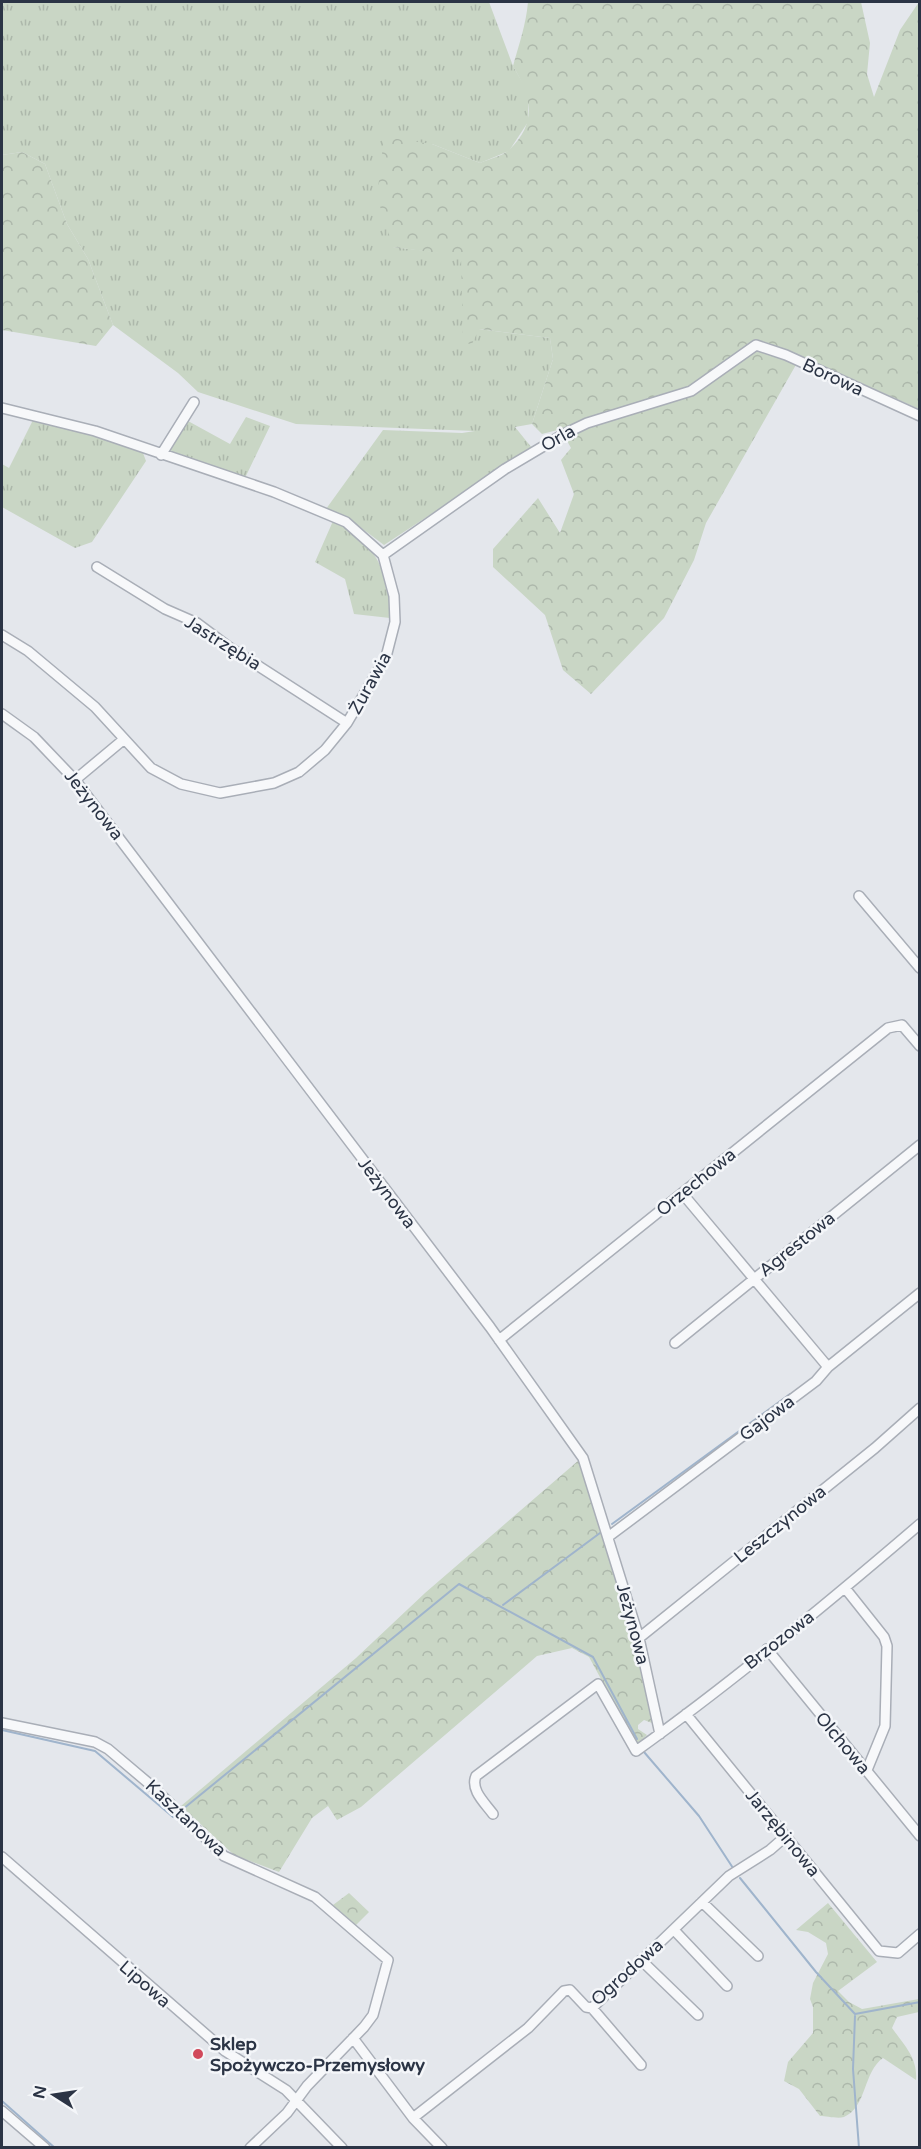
<svg xmlns="http://www.w3.org/2000/svg" width="921" height="2149" font-family="'Varela Round',sans-serif">
<defs>
<pattern id="grass-tufts" width="24" height="20" patternUnits="userSpaceOnUse" patternTransform="scale(1.5)"><rect width="24" height="20" fill="#c9d6c5"/><path d="M3 7l-1-3M5 7V3M7 7l1-3M15 17l-1-3M17 17v-4M19 17l1-3" fill="none" stroke="#adb8ab"/></pattern>
<pattern id="forest-crowns" width="20" height="18" patternUnits="userSpaceOnUse" patternTransform="scale(1.5)"><rect width="20" height="18" fill="#c9d6c5"/><path d="M2 6a3 3 0 1 1 6 0M12 15a3 3 0 1 1 6 0" fill="none" stroke="#adb8ab"/></pattern>
</defs>
<rect width="100%" height="100%" fill="#e4e7ec"/>
<path fill="url(#grass-tufts)" d="M2,2h487l24,64 15,26v30l-19,29 -29,12 -48,-19 -39,103 68,8 18,74 71,9 3,21 -21,65 -17,3 17,21 -148,97 -36,-27 -22,-9 57,-79 79,3 13,-2 -179,-7 -98,-32 -20,-19 -65,-48 -25,-66 -21,-35 -22,-60 -23,-12 -20,3z
M246,417l24,9 -25,52 -73,-24 -2,-6 18,-27 42,23z
M33,420l37,8 73,25 3,8 -54,81 -17,6 -73,-41v-43l7,4z
M333,521c42,20 57,51 57,97l-36,-4 -9,-35 -30,-17z"/>
<path fill="url(#forest-crowns)" d="M528,2h333l9,41 -3,31 7,23 26,-67 19,-28v407l-118,-53 -95,167 -12,37 -30,58 -73,76 -28,-24 -18,-55 -52,-48v-18l45,-51 22,35 14,-39 -13,-34 10,-12 -5,-9 7,-13 -31,8 -10,-10 21,-65 -3,-21 -71,-9 -7,15 -9,-1 -2,-87 -68,-9 -16,-50 7,-60 48,7 48,19c8,-4 23,-7 29,-13 30,-28 21,-55 4,-84 6,-22 13,-41 15,-64z
M22,152l23,12 22,60 21,35 25,66 -17,21 -94,-16v-175z
M579,1460l56,181 17,82 -8,-3 -6,5v4l9,6 -10,10 -48,-88 -17,-9 -35,8 -176,151 -24,13 -9,-14 -16,12 -33,54 -45,-17 -53,-49 175,-148 69,-65z
M349,1893l20,19 -13,13 -23,-20z
M828,1903l49,59 -39,29 11,11 13,7 57,-10v13l-22,5 -5,11c12,17 26,30 24,52l-33,-22c-20,14 -16,49 -39,59 -6,2 -18,-1 -24,-1l-21,-27 -15,-8 4,-19 25,-29v-26l-3,-8 3,-16 15,-29 -2,-11 -18,-11 -12,-2z"/>
<g fill="none" stroke-linecap="round" stroke-linejoin="round">
<path stroke="#9fb4cc" stroke-width="2" d="M612,1524l178,-130
M503,1605l97,-72
M2,1730l93,21 78,66
M644,1752l55,64 34,52
M183,1809l276,-225 134,73 44,82
M740,1878l76,94 39,42 65,-12
M855,2016l-2,53 6,79
M2,2101l53,47"/>
<defs>
<path id="minor" d="M2,408l93,23 179,61 72,30 37,33 11,41 1,26 -9,35 -39,66 -22,27 -26,22 -25,11 -54,10 -39,-9 -30,-16 -56,-61 -67,-56 -26,-16
M161,455l33,-53
M383,555l122,-86 59,-35 23,-11 104,-32 65,-46 30,10 134,61
M97,567l68,42 32,14 32,24 118,76
M2,714l32,23 41,43 415,547 93,131 56,180 21,96
M75,780l48,-40
M859,896l61,72
M682,1193l146,174
M499,1340l389,-312 14,-3 18,21
M675,1343l245,-198
M608,1537l208,-156 12,-14 92,-74
M845,1588l39,49 3,9 -2,80 -18,44
M639,1638l236,-190 45,-40
M767,1649l153,187
M686,1714l193,237 19,2 22,-19
M2,1723l93,19 13,7 45,38 71,69 91,41 73,63 -15,55 -9,12 -57,59 -20,27 -37,35
M493,1814c-8,-11 -23,-24 -17,-38l122,-92 38,67c98,-70 192,-148 284,-227
M2,1857l223,194 61,39 56,58
M702,1902l56,54
M674,1930l53,56
M641,1960l57,55
M592,2008l49,57
M353,2038l60,80 29,30
M2,2111l43,37
M413,2118l115,-90 36,-37 6,-1 16,17 6,1 137,-132 41,-26 16,-14"/>
</defs>
<use href="#minor" stroke="#a9aeb7" stroke-width="12"/>
<use href="#minor" stroke="#f7f8fa" stroke-width="9"/>
</g>
<circle fill="#d1495b" stroke="#f4f6f9" stroke-width="2" cx="198" cy="2054" r="6"/>
<g text-anchor="middle" dominant-baseline="central" stroke-width="5" stroke-linejoin="round" paint-order="stroke">
<g font-size="18" fill="#2b3445" stroke="#f4f6f9">
<text transform="translate(833 377) rotate(25)">Borowa</text>
<text transform="translate(558 438) rotate(-29)">Orla</text>
<text transform="translate(223 643) rotate(32)">Jastrzębia</text>
<text transform="translate(370 683) rotate(-61)">Żurawia</text>
<text transform="translate(94 805) rotate(52)">Jeżynowa</text>
<text transform="translate(696 1182) rotate(-39)">Orzechowa</text>
<text transform="translate(387 1193) rotate(53)">Jeżynowa</text>
<text transform="translate(797 1244) rotate(-39)">Agrestowa</text>
<text transform="translate(767 1418) rotate(-37)">Gajowa</text>
<text transform="translate(780 1524) rotate(-39)">Leszczynowa</text>
<text transform="translate(633 1624) rotate(75)">Jeżynowa</text>
<text transform="translate(779 1640) rotate(-38)">Brzozowa</text>
<text transform="translate(843 1743) rotate(50)">Olchowa</text>
<text transform="translate(186 1818) rotate(43)">Kasztanowa</text>
<text transform="translate(783 1833) rotate(51)">Jarzębinowa</text>
<text transform="translate(627 1972) rotate(-42)">Ogrodowa</text>
<text transform="translate(145 1984) rotate(41)">Lipowa</text>
</g>
<g font-size="18" font-weight="bold" fill="#2b3445" stroke="#f4f6f9" text-anchor="start">
<text x="210" y="2044">Sklep<tspan x="210" dy="21">Spożywczo-Przemysłowy</tspan></text>
</g>
</g>
<rect width="921" height="2149" fill="none" stroke="#2b3445" stroke-width="6"/>
<g transform="translate(54 2095) rotate(282)" stroke="#f4f6f9" stroke-width="4.5" paint-order="stroke">
<path d="M0-4.5L10 22L0 15L-10 22Z" fill="#2b3445"/>
<text y="-9" font-size="16" font-weight="bold" text-anchor="middle" fill="#2b3445">N</text>
</g>
</svg>
